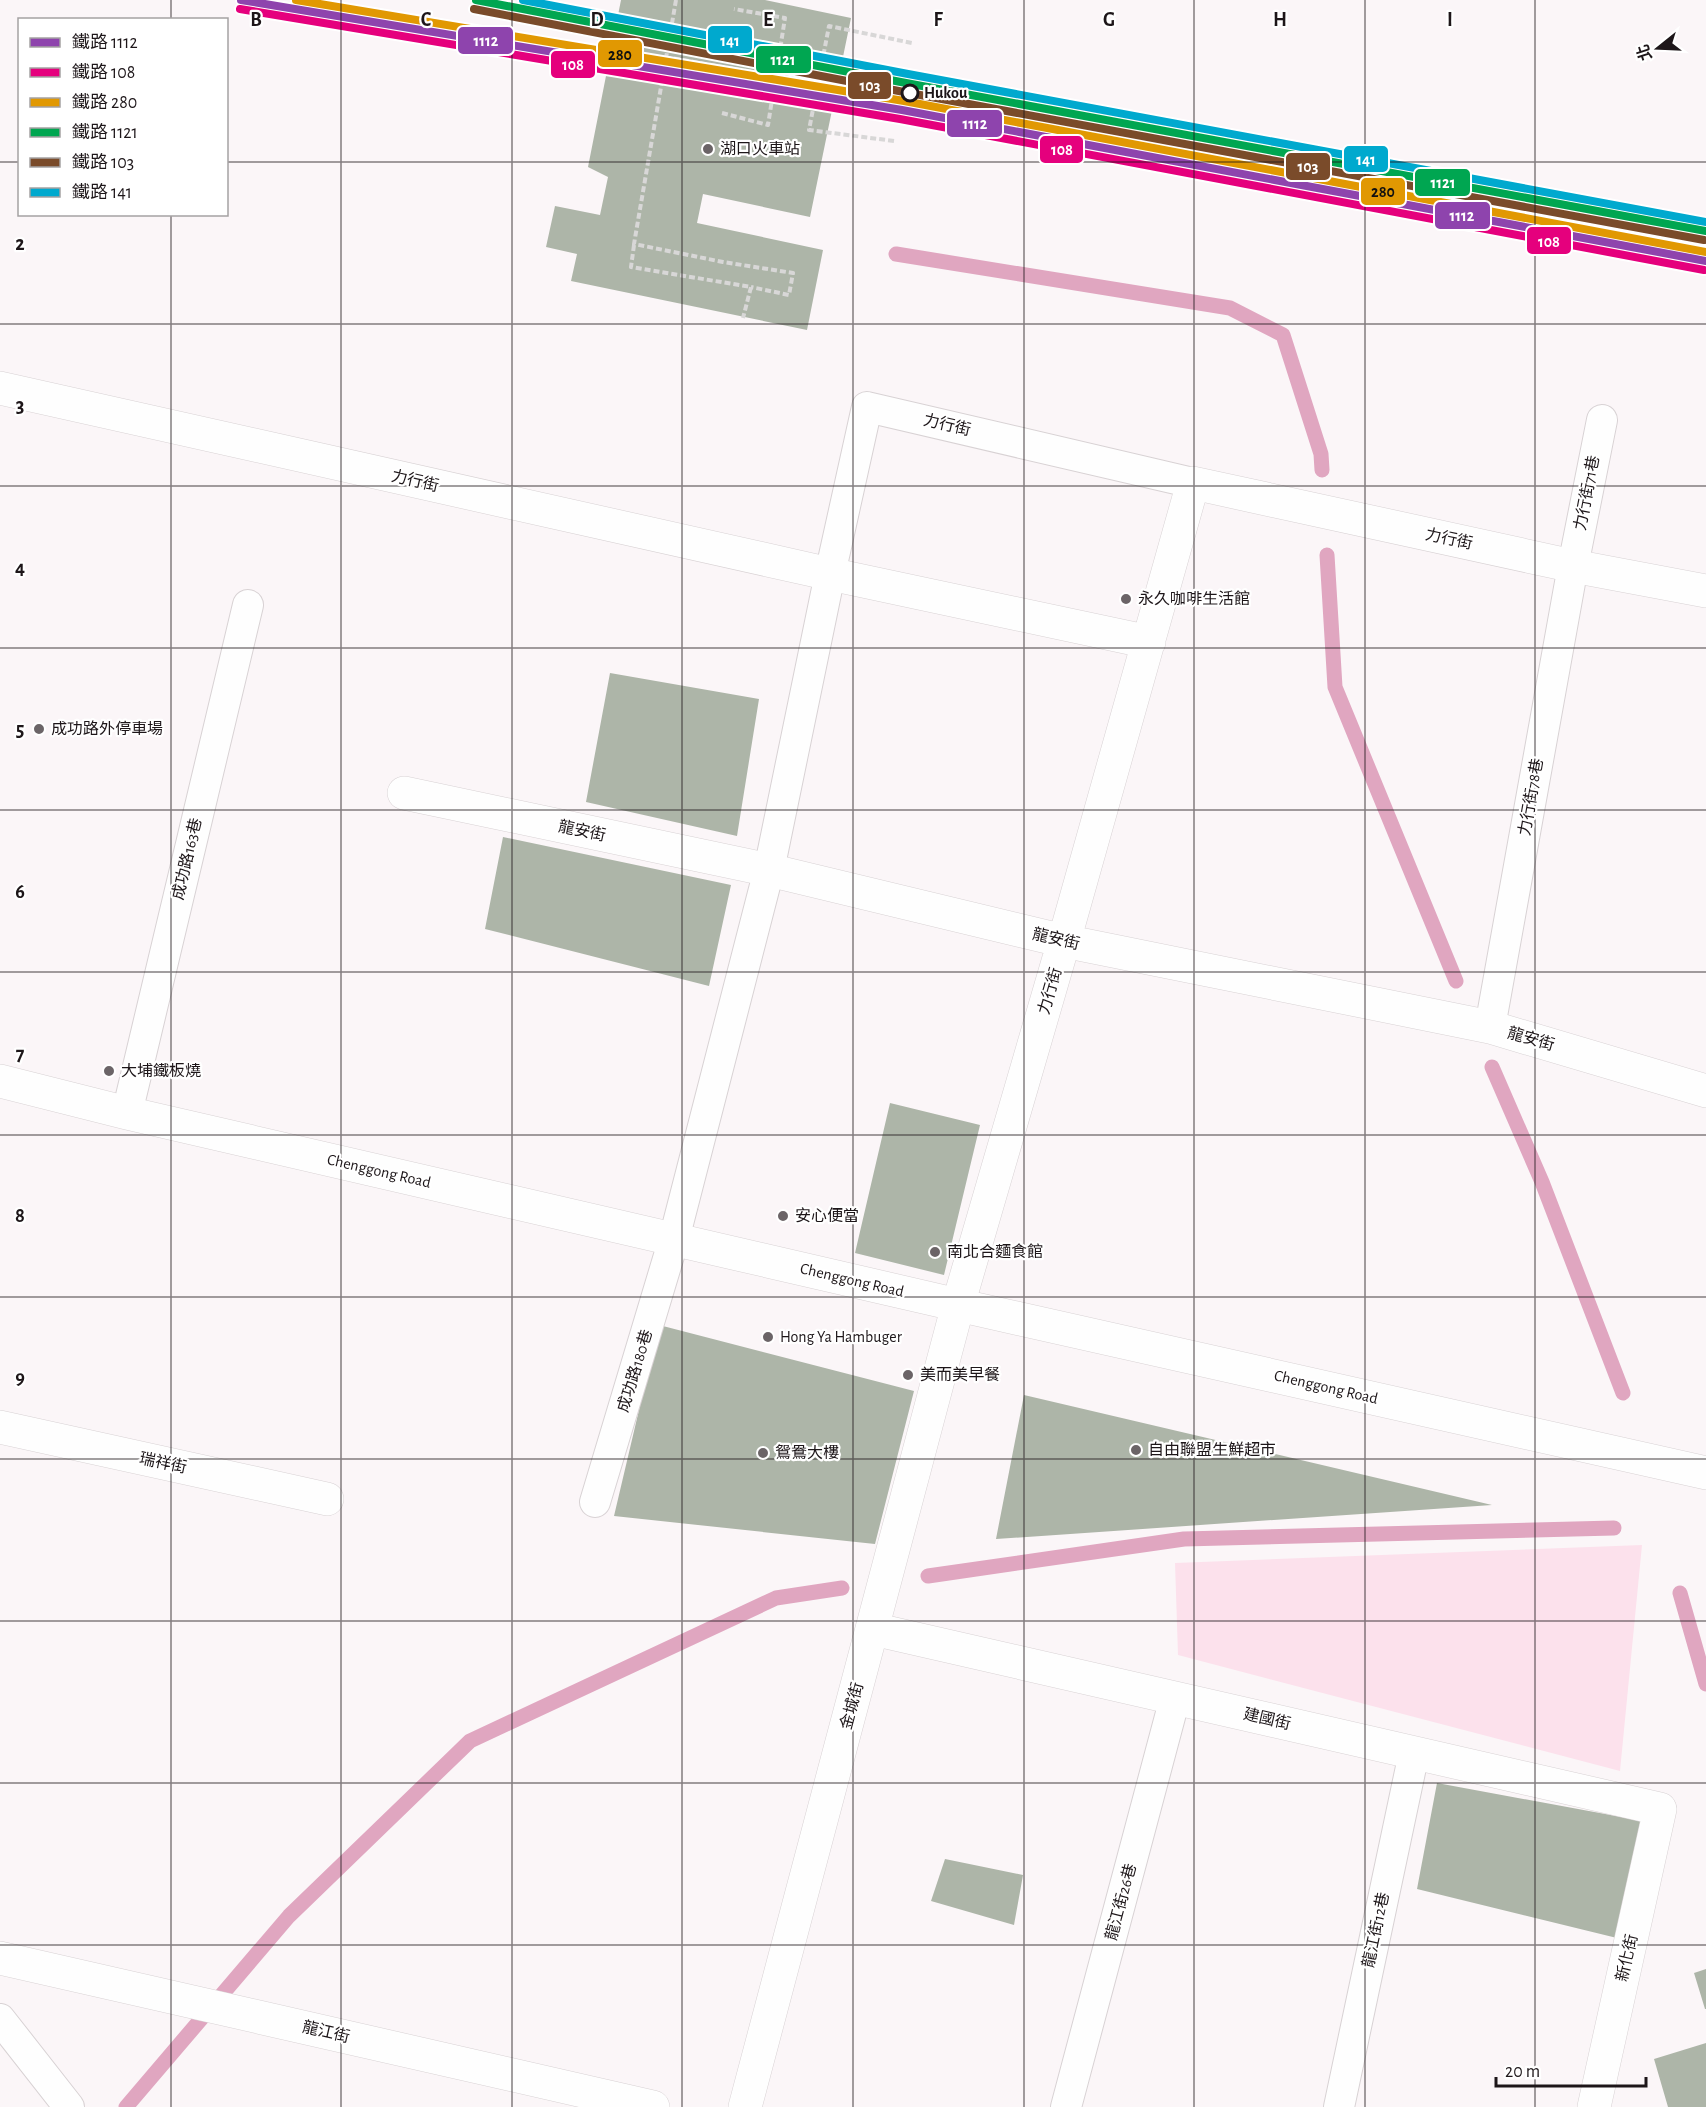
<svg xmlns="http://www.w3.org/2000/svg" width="1706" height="2107" font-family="'Alegreya Sans','Noto Sans TC',sans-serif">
<rect width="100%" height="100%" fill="#fbf6f8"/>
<path fill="#fce1ec" d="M1642,1545l-22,226 -442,-116 -3,-92z"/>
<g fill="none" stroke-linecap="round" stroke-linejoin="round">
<path stroke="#e0a6c0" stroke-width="15" d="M896,254l334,54 53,27 38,119 1,16
M1327,555l8,132 121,294
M1492,1067l50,115 81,211
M928,1576l256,-37 430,-11
M1680,1593l26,91
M126,2107l163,-191 181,-175 306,-143 66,-10"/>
</g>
<path fill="#adb5a8" d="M621,0h144l86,18 -41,199 -107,-23 -6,29 126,27 -16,80 -236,-49 6,-27 -31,-7 9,-41 45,9 8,-38 -20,-10z
M610,673l149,26 -22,137 -151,-34z
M503,837l228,48 -22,101 -224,-57z
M890,1103l90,22 -36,150 -89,-22z
M659,1325l255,66 -39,153 -261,-28z
M1024,1395l468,110 -496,34z
M1437,1783l206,38 -22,118 -204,-50z
M945,1859l78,16 -9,50 -83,-24z
M1706,1969v40h-1l-11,-36z
M1706,2043v64h-38l-14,-48z"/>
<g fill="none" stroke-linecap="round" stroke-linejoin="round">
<defs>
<path id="lane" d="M1490,1027l83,-461 29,-146
M127,1113l121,-508
M595,1502l79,-263 95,-369 61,-296 37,-167 326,76
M0,2019l69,88
M1066,2107l109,-409
M1339,2107l75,-354"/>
<path id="street" d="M0,388l830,186 319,68
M404,793l365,77 295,71 426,86 216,64
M0,1427l327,72
M873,1629l787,180 -66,298
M0,1958l653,149
M745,2107l213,-802 106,-364 129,-458 380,83 133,25"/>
<path id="secondary" d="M0,1081l127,32 831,192 748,168"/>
</defs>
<use href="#lane" stroke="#d8d2d4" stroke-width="32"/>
<use href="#street" stroke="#d8d2d4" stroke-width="34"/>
<use href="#secondary" stroke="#d8d2d4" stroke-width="34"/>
<path stroke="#d8d7d7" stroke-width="4" stroke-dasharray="6 3" stroke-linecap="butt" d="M676,0l-42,244 89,18 70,11 -4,22 -38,-8
M665,57l110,19 43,9
M722,113l46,12 17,-107 -51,-9
M894,141l-85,-11 20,-104 83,17
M634,245l-3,22 120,20 -8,31"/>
<use href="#lane" stroke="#fefefe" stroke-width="30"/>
<use href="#street" stroke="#fefefe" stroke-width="33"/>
<use href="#secondary" stroke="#fefefe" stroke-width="33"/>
<defs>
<path id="rail-1" d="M241,0l661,110 804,151"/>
<path id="rail-2" d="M240,9l660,110 804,151"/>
<path id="rail-3" d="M296,0l608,101 802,151"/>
<path id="rail-4" d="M476,0l430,83 800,148"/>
<path id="rail-5" d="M474,9l430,83 800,148"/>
<path id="rail-6" d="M523,0l385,74 798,148"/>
</defs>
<use href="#rail-1" stroke="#fff" stroke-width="12"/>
<use href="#rail-2" stroke="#fff" stroke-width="12"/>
<use href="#rail-3" stroke="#fff" stroke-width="12"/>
<use href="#rail-4" stroke="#fff" stroke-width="12"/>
<use href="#rail-5" stroke="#fff" stroke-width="12"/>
<use href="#rail-6" stroke="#fff" stroke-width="12"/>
<use href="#rail-1" stroke="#8e44ad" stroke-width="8"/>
<use href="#rail-2" stroke="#e5007d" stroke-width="8"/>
<use href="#rail-3" stroke="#e19802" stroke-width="8"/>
<use href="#rail-4" stroke="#00a651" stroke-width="8"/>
<use href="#rail-5" stroke="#7a4b2a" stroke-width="8"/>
<use href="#rail-6" stroke="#00a9ce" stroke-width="8"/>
</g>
<path fill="none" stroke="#1d1619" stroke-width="1.5" stroke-opacity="0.55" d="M171,0v20M341,0v2107M512,0v2107M682,0v2107M853,0v2107M1024,0v2107M1194,0v2107M1365,0v2107M1535,0v2107M0,162h20M226,162h1480M171,214v1893M0,324h1706M0,486h1706M0,648h1706M0,810h1706M0,972h1706M0,1135h1706M0,1297h1706M0,1459h1706M0,1621h1706M0,1783h1706M0,1945h1706"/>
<circle fill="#fff" stroke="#1d1619" stroke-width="3" cx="910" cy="93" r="8"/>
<g fill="#6b6467" stroke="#fff" stroke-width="2">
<circle cx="708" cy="149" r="6"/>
<circle cx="1126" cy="599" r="6"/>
<circle cx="39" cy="729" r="6"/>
<circle cx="109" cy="1071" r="6"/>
<circle cx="783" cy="1216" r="6"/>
<circle cx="935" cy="1252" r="6"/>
<circle cx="768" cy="1337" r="6"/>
<circle cx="908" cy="1375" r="6"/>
<circle cx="1136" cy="1450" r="6"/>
<circle cx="763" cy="1453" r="6"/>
</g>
<g text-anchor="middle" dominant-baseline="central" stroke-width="4.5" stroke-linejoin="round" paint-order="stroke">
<g font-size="16" font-weight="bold" fill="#1d1619" stroke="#fff" text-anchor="start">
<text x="924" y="93">Hukou</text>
</g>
<g font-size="16" fill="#1d1619" stroke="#fff" text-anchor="start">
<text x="720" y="149">湖口火車站</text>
<text x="1138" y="599">永久咖啡生活館</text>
<text x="51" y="729">成功路外停車場</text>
<text x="121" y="1071">大埔鐵板燒</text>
<text x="795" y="1216">安心便當</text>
<text x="947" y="1252">南北合麵食館</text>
<text x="780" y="1337">Hong Ya Hambuger</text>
<text x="920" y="1375">美而美早餐</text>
<text x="1148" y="1450">自由聯盟生鮮超市</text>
<text x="775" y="1453">鴛鴦大樓</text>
</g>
<g font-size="16" fill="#1d1619" stroke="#fff">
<text transform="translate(947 425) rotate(13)">力行街</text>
<text transform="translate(415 481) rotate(13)">力行街</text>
<text transform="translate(1587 493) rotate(-79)">力行街71巷</text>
<text transform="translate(1449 539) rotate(12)">力行街</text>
<text transform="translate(1531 797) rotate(-80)">力行街78巷</text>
<text transform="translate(582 831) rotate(12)">龍安街</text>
<text transform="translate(187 859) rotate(-77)">成功路163巷</text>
<text transform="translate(1056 939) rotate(13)">龍安街</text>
<text transform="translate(1050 991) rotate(-74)">力行街</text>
<text transform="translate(1531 1039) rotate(16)">龍安街</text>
<text transform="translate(379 1171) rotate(13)">Chenggong Road</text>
<text transform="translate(852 1280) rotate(13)">Chenggong Road</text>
<text transform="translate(635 1371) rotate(-73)">成功路180巷</text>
<text transform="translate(1326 1387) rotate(13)">Chenggong Road</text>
<text transform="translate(163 1463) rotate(12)">瑞祥街</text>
<text transform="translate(852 1706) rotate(-75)">金城街</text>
<text transform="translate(1267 1719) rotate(13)">建國街</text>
<text transform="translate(1121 1902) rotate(-75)">龍江街26巷</text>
<text transform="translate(1376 1930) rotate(-78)">龍江街12巷</text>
<text transform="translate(1627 1958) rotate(-77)">新化街</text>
<text transform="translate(326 2032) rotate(13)">龍江街</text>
</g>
</g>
<g font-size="20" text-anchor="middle" font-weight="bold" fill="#1d1619" stroke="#fff" stroke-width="4.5" stroke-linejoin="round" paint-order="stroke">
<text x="256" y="26">B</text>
<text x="426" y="26">C</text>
<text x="597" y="26">D</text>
<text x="768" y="26">E</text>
<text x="938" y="26">F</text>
<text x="1109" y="26">G</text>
<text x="1280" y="26">H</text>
<text x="1450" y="26">I</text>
<text x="20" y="250">2</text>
<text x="20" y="412">3</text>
<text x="20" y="574">4</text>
<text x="20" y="736">5</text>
<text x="20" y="898">6</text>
<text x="20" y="1060">7</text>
<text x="20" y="1222">8</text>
<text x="20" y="1384">9</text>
</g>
<g stroke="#fff" stroke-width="2">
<rect x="707" y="25" width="46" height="29" rx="6" fill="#00a9ce"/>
<rect x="457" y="26" width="57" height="29" rx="6" fill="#8e44ad"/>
<rect x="597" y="39" width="46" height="29" rx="6" fill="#e19802"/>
<rect x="755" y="45" width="57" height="29" rx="6" fill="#00a651"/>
<rect x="550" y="50" width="46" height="29" rx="6" fill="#e5007d"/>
<rect x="847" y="71" width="45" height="29" rx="6" fill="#7a4b2a"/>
<rect x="946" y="109" width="57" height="29" rx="6" fill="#8e44ad"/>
<rect x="1039" y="135" width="45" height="29" rx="6" fill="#e5007d"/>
<rect x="1343" y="145" width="46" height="28" rx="6" fill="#00a9ce"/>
<rect x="1285" y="152" width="46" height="29" rx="6" fill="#7a4b2a"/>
<rect x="1414" y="168" width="57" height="29" rx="6" fill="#00a651"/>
<rect x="1360" y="177" width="46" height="29" rx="6" fill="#e19802"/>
<rect x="1434" y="201" width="57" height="29" rx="6" fill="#8e44ad"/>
<rect x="1526" y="226" width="46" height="29" rx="6" fill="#e5007d"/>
</g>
<g font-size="16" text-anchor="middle" font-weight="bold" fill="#fff">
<text x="730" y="46">141</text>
<text x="486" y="46">1112</text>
<text x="783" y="65">1121</text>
<text x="573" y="70">108</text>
<text x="870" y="91">103</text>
<text x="975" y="129">1112</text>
<text x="1062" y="155">108</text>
<text x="1366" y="165">141</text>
<text x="1308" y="172">103</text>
<text x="1443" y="188">1121</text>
<text x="1462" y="221">1112</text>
<text x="1549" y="247">108</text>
</g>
<g font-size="16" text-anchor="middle" font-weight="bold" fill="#111">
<text x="620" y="60">280</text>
<text x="1383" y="197">280</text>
</g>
<rect x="18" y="18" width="210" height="198" fill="#ffffff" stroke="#a5a2a3" stroke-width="1.5"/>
<rect x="30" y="38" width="30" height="9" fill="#8e44ad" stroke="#a5a2a3" stroke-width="1.5"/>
<text x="72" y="48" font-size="18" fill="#1d1619">鐵路 1112</text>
<rect x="30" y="68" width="30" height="9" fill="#e5007d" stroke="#a5a2a3" stroke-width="1.5"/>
<text x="72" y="78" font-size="18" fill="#1d1619">鐵路 108</text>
<rect x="30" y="98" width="30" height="9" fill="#e19802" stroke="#a5a2a3" stroke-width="1.5"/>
<text x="72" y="108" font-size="18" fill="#1d1619">鐵路 280</text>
<rect x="30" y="128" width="30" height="9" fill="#00a651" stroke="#a5a2a3" stroke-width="1.5"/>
<text x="72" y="138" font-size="18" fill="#1d1619">鐵路 1121</text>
<rect x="30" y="158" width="30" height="9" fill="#7a4b2a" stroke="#a5a2a3" stroke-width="1.5"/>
<text x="72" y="168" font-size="18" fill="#1d1619">鐵路 103</text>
<rect x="30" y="188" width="30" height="9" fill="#00a9ce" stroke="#a5a2a3" stroke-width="1.5"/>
<text x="72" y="198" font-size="18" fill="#1d1619">鐵路 141</text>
<g transform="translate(1658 48) rotate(252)" stroke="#ffffff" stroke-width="4.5" paint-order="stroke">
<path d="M0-4.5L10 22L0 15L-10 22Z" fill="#1d1619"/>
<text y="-9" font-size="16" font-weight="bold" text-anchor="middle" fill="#1d1619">北</text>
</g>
<path d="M1496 2077v9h150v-9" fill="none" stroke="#1d1619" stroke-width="3"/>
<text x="1505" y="2077" font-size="18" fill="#1d1619" stroke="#ffffff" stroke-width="4.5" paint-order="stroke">20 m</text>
</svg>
